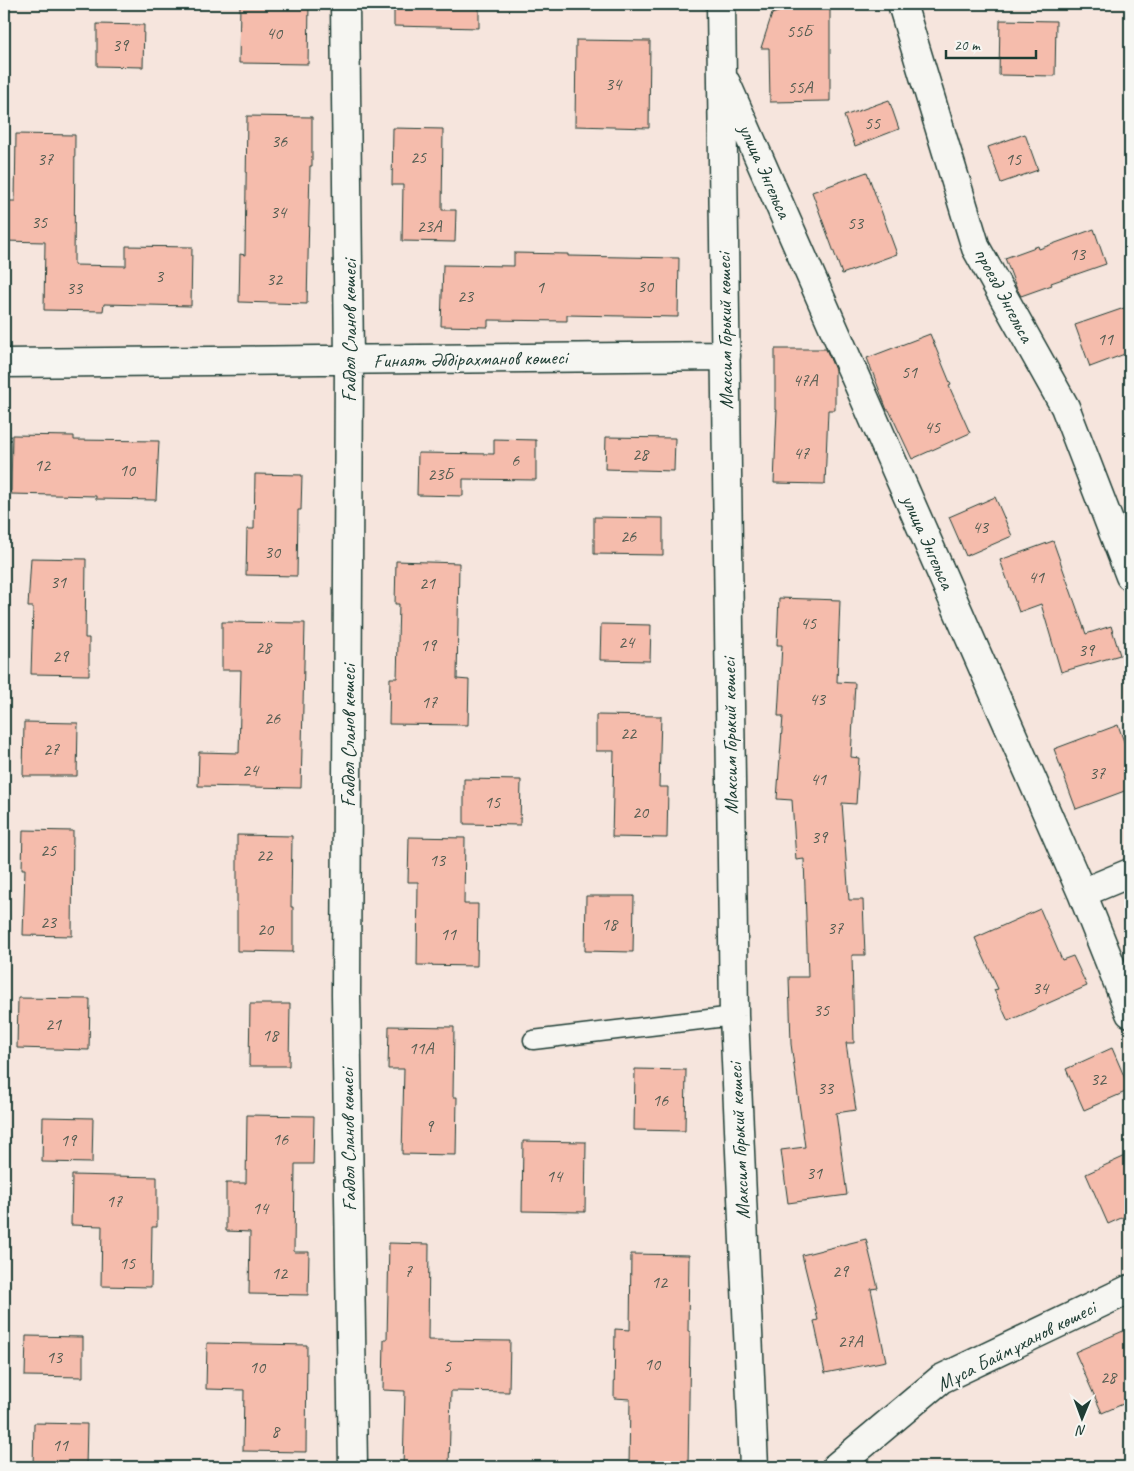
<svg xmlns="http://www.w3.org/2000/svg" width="1134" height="1471" font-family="Caveat,sans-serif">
<rect width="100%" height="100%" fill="#f6e5dd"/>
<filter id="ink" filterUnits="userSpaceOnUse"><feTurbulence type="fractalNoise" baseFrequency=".02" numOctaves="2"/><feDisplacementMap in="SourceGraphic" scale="10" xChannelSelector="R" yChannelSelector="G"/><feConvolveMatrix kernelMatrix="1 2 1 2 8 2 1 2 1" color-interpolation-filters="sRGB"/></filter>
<g filter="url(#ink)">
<path fill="#f5bcac" stroke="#1f3d34" d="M240,4h69l-1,60 -69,-1z
M394,4h85v24l-85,-2z
M802,4h28v97l-60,1 -1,-54h-8l11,-34z
M1000,20l56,1 -1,55 -56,-1z
M97,24l47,1 -1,42 -46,-1z
M576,40l74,1 -1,87 -74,-2z
M889,100l10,29 -44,17 -11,-30z
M247,116l65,1v49h-2l-3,138 -68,-2 1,-48 5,1z
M393,128l50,1 -1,81h14l-1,32 -53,-1 1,-56h-11z
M16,134l59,1 -1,130 52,1v-20l66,1 -1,59 -87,-2 -1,7 -59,-1 1,-68 -41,-1 1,-40h10z
M1025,134l13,36 -37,13 -13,-36z
M867,172l30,82 -55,20 -30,-82z
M1094,229l12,35 -55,19 1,2 -31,11 -5,-9 -11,-29 33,-12 1,3z
M514,253l54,1v2l111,2 -1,59 -111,-2v6l-79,-1v7l-47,-1 2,-61 71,1z
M1130,306v46l-40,15 -15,-42z
M930,334l21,51 -2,1 21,47 -58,26 -23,-49h-2l-20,-52z
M775,349h51l9,21v40h-7l-3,74 -51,-1 3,-73h-2z
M12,435l62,1v4l85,1 -3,59 -60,-1v-3l-85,-2z
M606,437l69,1 -1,33 -69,-2z
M494,439l42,1v40l-73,-1v17l-46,-1 1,-42 76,1z
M255,474l47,1 -1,35h-3l-1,66 -51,-1 1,-46h7z
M995,497l17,39 -46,20 -17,-39z
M594,517l69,1v37l-69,-1z
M1053,541l33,93 25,-8 9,29 -59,17 -20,-68 -22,8 -19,-52z
M31,558l55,1 -1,79h4v37l-58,-1 2,-67h-5z
M396,561l63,2 -2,116 12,1 -1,45 -79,-1 1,-46h7l2,-74h-4z
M779,598l61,2 -3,82 18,1 -4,74 8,1 -3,46 -14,-1 7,97h14l2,55h-13l2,88h-8l10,67 -20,3 11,82 -59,8 -7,-53 24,-3 -14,-103 -2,-67h19l-4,-118 -8,1 -4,-60 -15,-1 6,-83h-5l4,-71h-5z
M222,622l83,1 -4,165 -103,-2 1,-34 40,1 2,-83h-19z
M601,624l50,1 -1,36 -50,-1z
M596,715l65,1 -2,71h9l-1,51 -55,-1 2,-86h-18z
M24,722l54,1 -1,53h-54z
M1118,725l12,33v31l-54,20 -22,-60z
M464,779l57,1 -1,45 -56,-1z
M23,830l50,1 -1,105 -49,-1 2,-66h-3z
M237,835l55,1 -1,71h2v45l-56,-1z
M409,837l56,1 -1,66h14l-1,62 -60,-1 1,-83h-10z
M586,896h48l-1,56 -48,-1z
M1040,909l22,51 11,-4 14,30 -79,35 -14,-31 4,-1 -23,-51z
M18,998l72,1 -1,51 -72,-2z
M250,1004h40l-1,62h-40z
M389,1026l65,1 -1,70h4l-1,58 -54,-1 2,-85h-16z
M1112,1048l18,42 -46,20 -18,-41z
M635,1069l51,1 -1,61 -51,-1z
M247,1115l67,1 -1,48h-18l-1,88h15l-1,43 -59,-1 1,-62 -24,-1v-48h20z
M43,1117l50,1 -1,45 -50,-1z
M523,1141l63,1 -1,70 -63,-1z
M1130,1154v60l-22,10 -22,-50z
M72,1175l85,2v50h-5l-1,60 -50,-1 1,-60 -31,-1z
M866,1239l12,49 -7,1 15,72 -61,12 -11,-52 4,-1 -16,-65z
M389,1243l40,1 -1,96 82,1 -1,51 -58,-1 -2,76h-46l2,-76 -22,-1 1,-51h3z
M631,1254l58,1 -1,76h2l-2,136h-59l1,-68 -16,-1 1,-69 15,1z
M1130,1328v73l-28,12 -27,-61z
M26,1336l57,1v40l-58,-1z
M207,1343l100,2 -1,107 -63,-1 1,-61 -38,-1z
M34,1423l53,1 -1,43 -53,-1z"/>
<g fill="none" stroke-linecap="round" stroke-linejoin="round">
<defs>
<path id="service" d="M533,1040l201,-24"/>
<path id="minor" d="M345,4l4,356 -3,634 7,473
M721,4l13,1012 20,451
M902,4l74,244 89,159 65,169
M726,83l356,810 48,120
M4,363l722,-7
M1082,893l48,-20
M836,1467l105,-88 189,-90"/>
</defs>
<use href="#service" stroke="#1f3d34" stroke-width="21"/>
<use href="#minor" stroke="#1f3d34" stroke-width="31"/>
<use href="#service" stroke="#f6f6f2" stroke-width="18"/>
<use href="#minor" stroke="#f6f6f2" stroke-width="28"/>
</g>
</g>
<g text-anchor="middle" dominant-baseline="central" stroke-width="4.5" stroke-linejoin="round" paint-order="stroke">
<g font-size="18" fill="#545d52">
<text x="799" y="31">55Б</text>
<text x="274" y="33">40</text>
<text x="120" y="45">39</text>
<text x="613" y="84">34</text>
<text x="800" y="87">55А</text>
<text x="872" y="123">55</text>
<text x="279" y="141">36</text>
<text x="418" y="157">25</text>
<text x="45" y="159">37</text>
<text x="1013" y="159">15</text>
<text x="278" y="212">34</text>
<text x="39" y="222">35</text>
<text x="855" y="223">53</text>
<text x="429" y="226">23А</text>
<text x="1077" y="254">13</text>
<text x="159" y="276">3</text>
<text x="274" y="279">32</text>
<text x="645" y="286">30</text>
<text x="540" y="287">1</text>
<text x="74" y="288">33</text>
<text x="465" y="296">23</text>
<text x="1105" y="339">11</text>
<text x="909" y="372">51</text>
<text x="805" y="380">47А</text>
<text x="932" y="427">45</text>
<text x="801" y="453">47</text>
<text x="640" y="454">28</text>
<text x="515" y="460">6</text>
<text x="42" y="465">12</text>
<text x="127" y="470">10</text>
<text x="440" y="474">23Б</text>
<text x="980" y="527">43</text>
<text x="628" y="536">26</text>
<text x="272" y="552">30</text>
<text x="1036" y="577">41</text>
<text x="58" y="582">31</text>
<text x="427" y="583">21</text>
<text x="808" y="623">45</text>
<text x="626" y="642">24</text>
<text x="428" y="645">19</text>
<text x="263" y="647">28</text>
<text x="1086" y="650">39</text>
<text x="60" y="656">29</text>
<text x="817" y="699">43</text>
<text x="429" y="702">17</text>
<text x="272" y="718">26</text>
<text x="628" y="733">22</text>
<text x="51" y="749">27</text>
<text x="250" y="770">24</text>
<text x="1097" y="773">37</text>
<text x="818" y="779">41</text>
<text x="492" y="802">15</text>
<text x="640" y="812">20</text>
<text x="819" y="837">39</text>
<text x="48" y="850">25</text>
<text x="264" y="855">22</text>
<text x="437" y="860">13</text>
<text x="48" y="922">23</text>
<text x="609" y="924">18</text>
<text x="835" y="928">37</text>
<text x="265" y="929">20</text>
<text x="448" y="934">11</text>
<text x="1040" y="988">34</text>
<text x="821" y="1010">35</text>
<text x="53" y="1024">21</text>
<text x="270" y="1035">18</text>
<text x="421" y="1048">11А</text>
<text x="1098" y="1079">32</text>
<text x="825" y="1088">33</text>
<text x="660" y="1100">16</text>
<text x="429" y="1126">9</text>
<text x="280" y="1139">16</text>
<text x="68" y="1140">19</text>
<text x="814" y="1173">31</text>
<text x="554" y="1176">14</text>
<text x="114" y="1201">17</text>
<text x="260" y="1208">14</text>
<text x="127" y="1263">15</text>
<text x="408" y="1271">7</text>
<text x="840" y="1271">29</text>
<text x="279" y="1273">12</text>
<text x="659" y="1282">12</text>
<text x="850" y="1341">27А</text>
<text x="54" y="1357">13</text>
<text x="652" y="1364">10</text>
<text x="447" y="1366">5</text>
<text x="257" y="1367">10</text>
<text x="1108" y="1377">28</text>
<text x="275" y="1431">8</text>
<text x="60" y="1445">11</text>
</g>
<g font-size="20" fill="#1f3d34" stroke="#f6f6f2">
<text transform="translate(765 171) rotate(66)">улица Энгельса</text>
<text transform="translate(1004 295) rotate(62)">проезд Энгельса</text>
<text transform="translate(349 331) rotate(-90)">Ғабдол Сланов көшесі</text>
<text transform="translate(725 331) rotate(-91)">Максим Горький көшесі</text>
<text transform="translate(470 359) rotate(-1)">Ғинаят Әбдірахманов көшесі</text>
<text transform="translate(928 542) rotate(66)">улица Энгельса</text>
<text transform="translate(348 736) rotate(-90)">Ғабдол Сланов көшесі</text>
<text transform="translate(730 736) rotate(-91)">Максим Горький көшесі</text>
<text transform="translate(348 1140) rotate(-91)">Ғабдол Сланов көшесі</text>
<text transform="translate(739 1141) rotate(-93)">Максим Горький көшесі</text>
<text transform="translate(1016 1346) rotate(-27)">Мұса Баймұханов көшесі</text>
</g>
</g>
<rect width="1134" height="1471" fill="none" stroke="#f6f6f2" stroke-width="20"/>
<rect x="10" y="10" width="1114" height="1451" fill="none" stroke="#1f3d34" stroke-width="2" filter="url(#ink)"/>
<g transform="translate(1082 1418) rotate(181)" stroke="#f6f6f2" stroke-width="4" paint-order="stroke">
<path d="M0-4L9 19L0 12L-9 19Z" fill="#1f3d34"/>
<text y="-8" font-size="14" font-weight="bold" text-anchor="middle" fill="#1f3d34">N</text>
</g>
<path d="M946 50v8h90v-8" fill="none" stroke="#1f3d34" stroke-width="2.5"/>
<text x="954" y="50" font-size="15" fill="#1f3d34" stroke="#f6f6f2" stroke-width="4" paint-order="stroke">20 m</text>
</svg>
